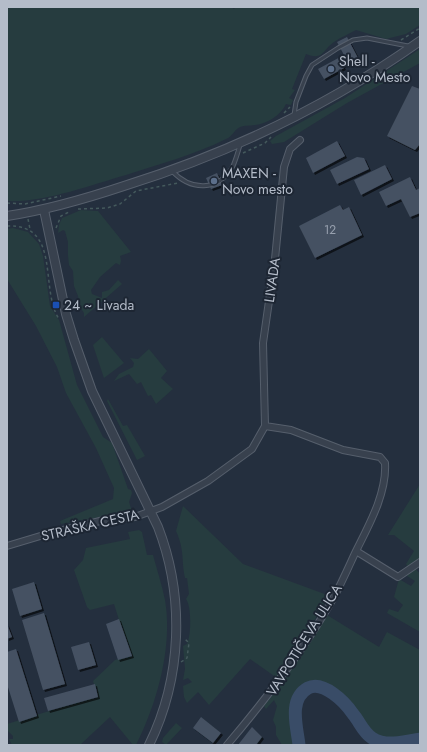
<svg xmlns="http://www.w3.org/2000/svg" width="427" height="752" font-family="Jost,sans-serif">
<defs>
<filter id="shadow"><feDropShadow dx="2" dy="2" stdDeviation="0" flood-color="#0009"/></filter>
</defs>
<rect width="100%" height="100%" fill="#242f3e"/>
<path fill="#263c3f" d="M7,7h224l3,2 2,-2h184v18l-14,9 -20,5 -30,-9c-7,4 -15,7 -22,12 -12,8 -10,19 -28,12l-14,35 3,1 -6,8 4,2 -2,5 -5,-1c-5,11 -19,20 -31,21 -6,1 -10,0 -15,2 -6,3 -8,10 -14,12 -32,16 -67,25 -100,36 -35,10 -83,28 -119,26z
M420,49v14l-73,40 -63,39 -12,2 -2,-3 6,-5 69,-38z
M81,210l17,1 33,41 -11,4 1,5 -1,4 -4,-2 -16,14 -9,13 1,4 10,4v-6l7,-2 9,-10 4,4 -38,33v-4l-4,-6 -2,-11 -4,-10 -1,-15 -4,-6 -1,-10v-13l-3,-11 -2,-1 -5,3 1,-8 3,-7z
M13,228l15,4 11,12 4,12 7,50 9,14 18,65 26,52 9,6 16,46 3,1 1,3 -3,9 3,9 -3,1 -68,12 -1,-3 53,-22 1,-11 -18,-40 -30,-55 -9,-26 -21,-41 -29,-47v-50z
M102,337l22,26 -20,15 -11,-33z
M149,349l18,22 -6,7 12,11 -17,15 -5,-9 -3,1 -7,-14 -4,2 -8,-10 -15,7 5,-7 14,-7 1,-4 -4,-5 8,1z
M108,399l15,27 4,-1 18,31 -8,4 -30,-59z
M420,484v75l-12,8 -2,-3 8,-13 -20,-16h-6z
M183,506l60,58 87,32 -53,82 -27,-19 -41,46 -11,-13 -11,11 -3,-6 -1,-11 9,-4 -4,-4 -5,2 2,-11 -2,-23 4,-2c4,-8 5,-37 -1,-45l3,-5 -2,-16h-2c-4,-19 0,-27 -9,-47z
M139,530l3,2 5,23h6c4,15 9,30 12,45 8,46 -8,104 -29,145h-3l-23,-28 -30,28h-68l-3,-6h4v-3l-6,-6v-6l91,-28 -5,-15 22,-21 15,-5 -16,-51 -24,6 -3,-3 -13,-37 9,-10 3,-12 44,-9 -2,-7z
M415,568l5,6v58l-33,-19 2,-4 9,3 5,-7 -9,-8 5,-18 12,7 4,-5 -8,-5 1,-4z
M327,615l52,32 8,-15 33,18v86c-13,1 -31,7 -43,0 -11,-5 -13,-15 -20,-24 -11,-12 -25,-22 -40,-29 -32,9 -24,36 -22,62h-13l-6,-10v-8l-3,-7 4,-14 -3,-6 -8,9 -2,-3 16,-21z
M176,723l6,5 -16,17 -4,-3 1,-4z"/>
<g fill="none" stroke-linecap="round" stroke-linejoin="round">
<path stroke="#394c67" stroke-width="13" d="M299,745c-2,-18 -11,-46 9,-57 15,-8 37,14 45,26 7,8 9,17 19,24 13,9 33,4 48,1"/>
</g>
<path fill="#455162" filter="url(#shadow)" d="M347,37l12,23 -9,5 -1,-2 -6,3 1,2 -20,11 -6,-10 26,-14 -7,-13z
M412,86l8,3v55l-5,6 -28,-14z
M337,141l8,15 -32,17 -7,-15z
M357,157l7,1 5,11 -32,15 -7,-14z
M385,165l7,14 -31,16 -7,-15z
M217,173l5,12 -11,4 -5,-11z
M410,177l6,13 4,-2v25l-10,4 -9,-18 -15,7 -7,-14z
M340,205l3,5 6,-3 13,28 -47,23 -16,-32z
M34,582l8,27 -22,7 -8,-27z
M44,613l21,71 -22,6 -21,-70z
M119,619l13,37 -14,4 -12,-36z
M7,624l5,13 -5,2z
M89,642l7,23 -18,5 -7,-23z
M16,649l21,67 -18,6 -12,-38v-32z
M95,684l3,13 -50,14 -4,-13z
M201,717l20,16 -8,10 -20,-15z
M252,727l10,10 -6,8h-18z"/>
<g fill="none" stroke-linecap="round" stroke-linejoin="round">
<defs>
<path id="service" d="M294,115l2,-13 10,-26 6,-11 26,-17 15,-8 14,-2 41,8
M172,171c19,20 46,21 61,-5 3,-7 5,-14 7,-21"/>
<path id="minor" d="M265,426l26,4 52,20 37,7 5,6c2,30 -16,62 -29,88
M7,546l40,-12 57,-14 31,-3 27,-10 46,-26 44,-32 13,-23 -2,-83 12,-84 9,-92 6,-18 10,-9
M227,745c39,-46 77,-95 107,-148 8,-15 15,-31 22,-46l42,26 22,-15"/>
<path id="tertiary" d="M44,210l22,104 8,26 18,51 66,136c27,70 24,151 -9,218
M7,216c41,-6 81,-18 120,-31 105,-33 203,-80 293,-144"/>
</defs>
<use href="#service" stroke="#565f6c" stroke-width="5"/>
<use href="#minor" stroke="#565f6c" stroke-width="8"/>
<use href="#tertiary" stroke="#565f6c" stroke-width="10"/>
<path stroke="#44595c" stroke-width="1.5" stroke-dasharray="3 3" stroke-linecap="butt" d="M401,40l19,-12
M284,113l6,-6
M243,153l22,-10 6,-6
M7,203l18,1 36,-8
M78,209l29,-1 13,-4 16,-13 42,-8
M28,219l2,10
M7,226c55,-2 32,62 52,93
M56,228l5,-12 8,-4
M181,662l6,-4 2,-15 -5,-5"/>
<use href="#service" stroke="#38414e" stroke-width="3"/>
<use href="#minor" stroke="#38414e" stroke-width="6"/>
<use href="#tertiary" stroke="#38414e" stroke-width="8"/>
</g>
<g fill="#5c6f8a" stroke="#1d2633" stroke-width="1.5">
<circle cx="331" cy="69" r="4"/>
<circle cx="214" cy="181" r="4"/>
</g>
<rect fill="#1a4fb4" stroke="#1d2633" stroke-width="1.5" x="52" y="301" width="8" height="8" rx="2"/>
<g text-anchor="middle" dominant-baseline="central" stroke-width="4" stroke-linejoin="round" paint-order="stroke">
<g font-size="12" fill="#98a1af">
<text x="330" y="230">12</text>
</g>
<g font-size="14" fill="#b4bcc9" stroke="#1d2633" text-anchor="start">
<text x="339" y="61">Shell -<tspan x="339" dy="16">Novo Mesto</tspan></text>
<text x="222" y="173">MAXEN -<tspan x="222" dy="16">Novo mesto</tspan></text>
<text x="64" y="305">24 ~ Livada</text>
</g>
<g font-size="14" fill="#b4bcc9" stroke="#1d2633">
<text transform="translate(272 280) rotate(-82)">LIVADA</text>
<text transform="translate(90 525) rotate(-13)">STRAŠKA CESTA</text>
<text transform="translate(304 640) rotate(-58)">VAVPOTIČEVA ULICA</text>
</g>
</g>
<rect width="427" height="752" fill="none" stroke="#b4bcc9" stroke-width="16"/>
</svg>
